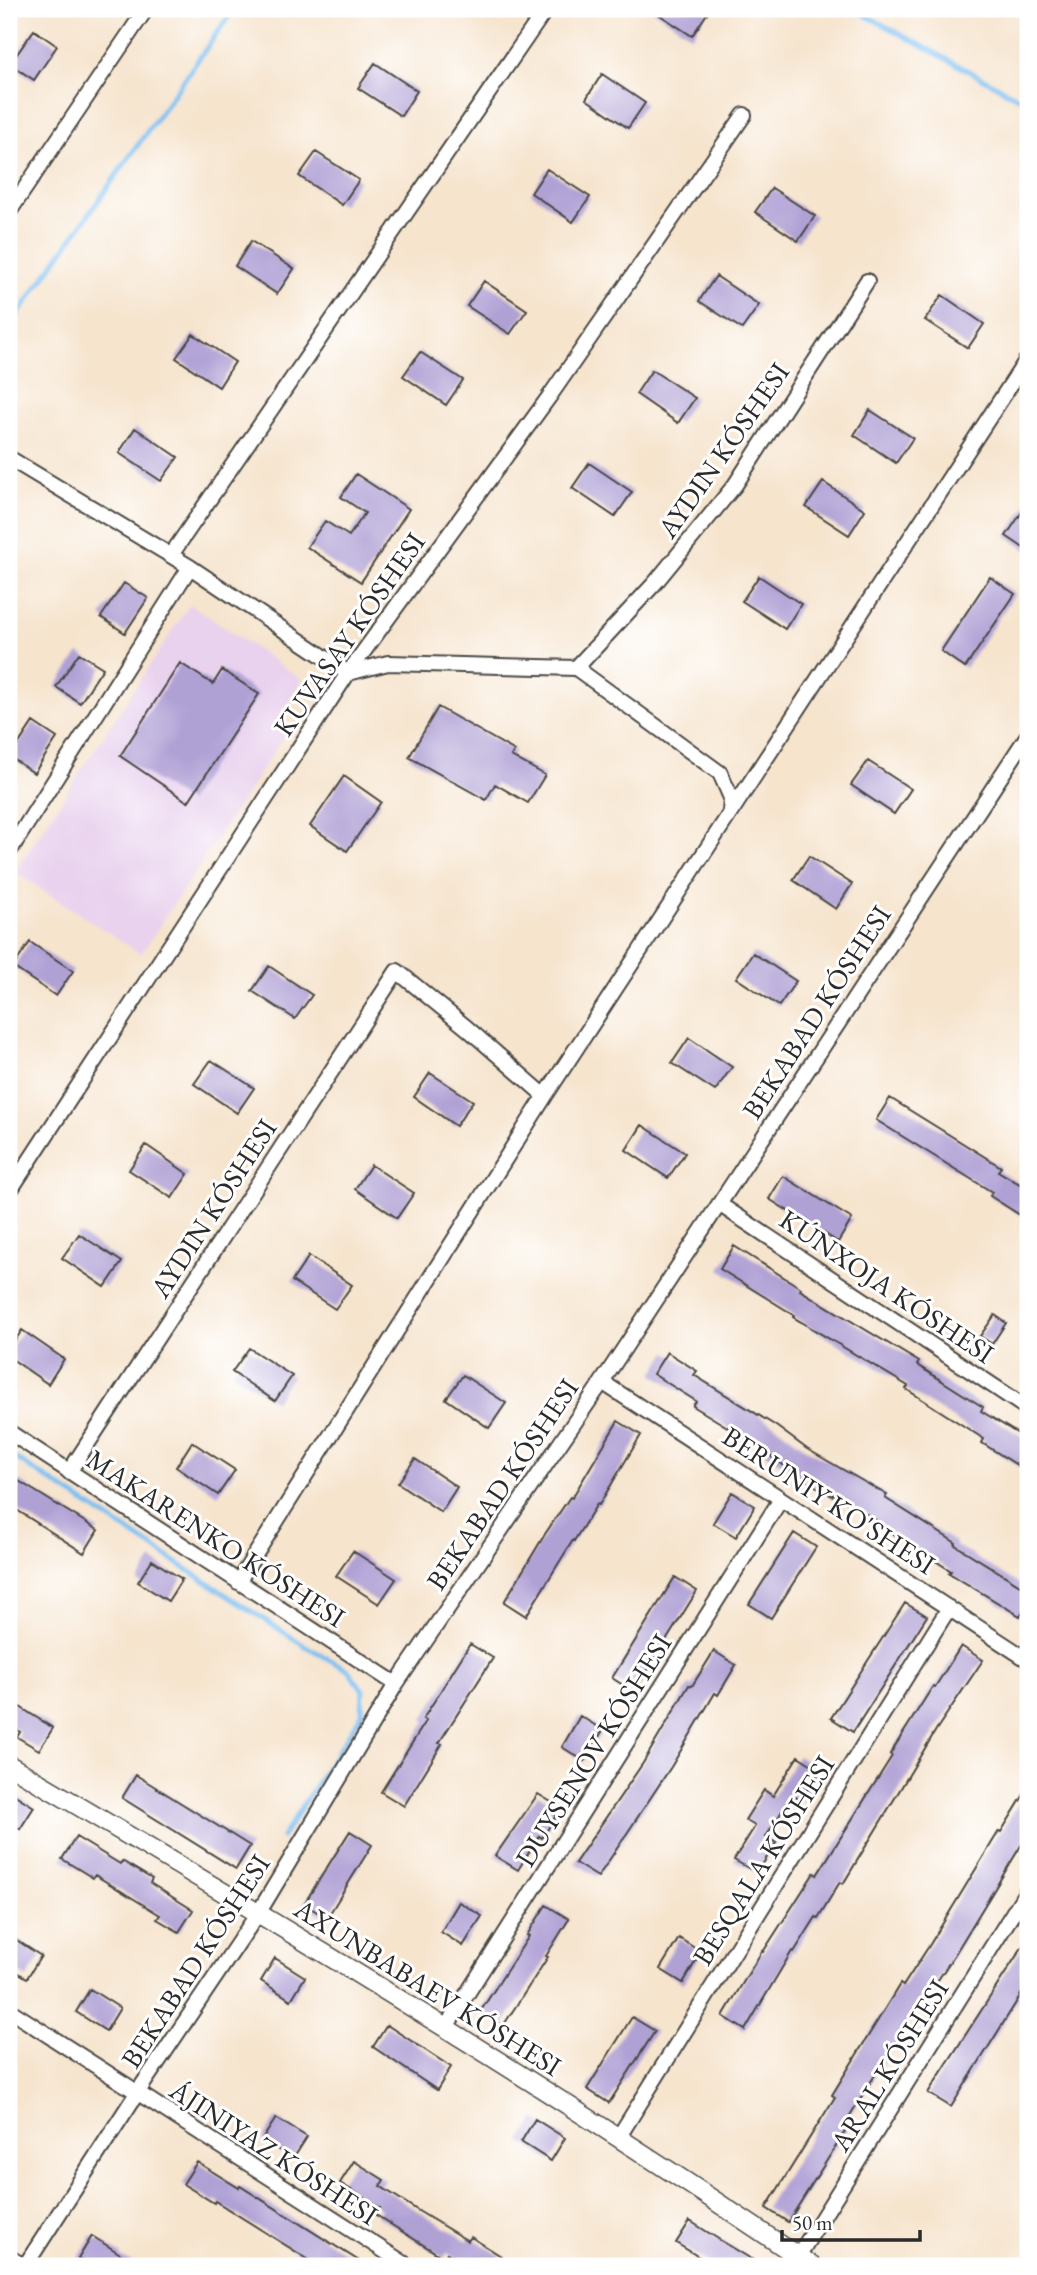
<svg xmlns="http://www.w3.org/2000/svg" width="1037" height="2275" font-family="'EB Garamond',serif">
<rect width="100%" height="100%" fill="#fff"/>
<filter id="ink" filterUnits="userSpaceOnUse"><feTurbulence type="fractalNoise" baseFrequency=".0143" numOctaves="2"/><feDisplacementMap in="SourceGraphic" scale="14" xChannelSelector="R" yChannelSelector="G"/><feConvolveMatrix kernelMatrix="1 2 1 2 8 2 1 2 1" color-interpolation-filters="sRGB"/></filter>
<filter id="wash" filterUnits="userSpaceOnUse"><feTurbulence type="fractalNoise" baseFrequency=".00686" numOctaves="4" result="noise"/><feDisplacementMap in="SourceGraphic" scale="28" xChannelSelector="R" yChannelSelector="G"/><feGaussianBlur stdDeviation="1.57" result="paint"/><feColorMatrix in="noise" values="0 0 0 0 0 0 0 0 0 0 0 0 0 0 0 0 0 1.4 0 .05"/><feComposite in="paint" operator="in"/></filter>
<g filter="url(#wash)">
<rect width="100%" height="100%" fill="#f6e4cd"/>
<path fill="#e9d2ee" d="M190,604l112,76 -24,39 12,8 -149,227 -126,-82z"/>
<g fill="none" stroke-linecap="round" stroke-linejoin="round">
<path stroke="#7bbff2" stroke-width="5" d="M854,9l174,94
M9,327l225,-318
M9,1454l290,188 49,28 15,20 -1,24 -80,123"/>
</g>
<g id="blocks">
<path fill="#b0a1d5" d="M651,9h59l-18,27z
M34,30l23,16 -23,34 -24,-16z
M375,63l42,28 -16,25 -43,-28z
M602,74l43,29 -17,25 -42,-29z
M316,152l43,28 -17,25 -43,-29z
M547,169l43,28 -17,25 -42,-29z
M772,188l43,28 -17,25 -43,-29z
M251,241l43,28 -17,25 -42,-28z
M716,276l43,29 -17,24 -43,-28z
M484,281l43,29 -17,24 -43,-28z
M942,295l42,29 -16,24 -43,-28z
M193,334l42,28 -16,25 -43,-29z
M420,352l43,28 -17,25 -43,-29z
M652,370l43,28 -17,25 -42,-29z
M870,410l43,28 -17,25 -42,-28z
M135,428l43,29 -17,24 -42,-28z
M589,463l43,29 -17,25 -43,-29z
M356,474l53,35 -48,73 -54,-35 18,-26 24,15 16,-23 -24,-16z
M823,482l42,28 -16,25 -43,-28z
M1028,503v48l-22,-15z
M759,576l42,28 -16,25 -43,-28z
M990,577l25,17 -50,74 -24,-17z
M124,583l24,15 -23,35 -24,-16z
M79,653l24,15 -23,35 -24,-16z
M180,663l33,21 9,-14 37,24 -71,108 -68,-46z
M438,707l77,44 -4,5 34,19 -17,28 -33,-19 -9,16 -77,-43z
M33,722l24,16 -23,35 -24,-16z
M868,761l43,28 -17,25 -43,-29z
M344,776l37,26 -34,49 -37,-25z
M809,856l43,28 -16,25 -43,-29z
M30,942l43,29 -17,25 -43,-29z
M753,953l43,28 -17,25 -43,-28z
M269,966l43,29 -17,24 -43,-28z
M689,1038l43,29 -17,24 -43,-28z
M211,1060l43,28 -17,25 -43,-29z
M430,1073l43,28 -17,25 -42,-29z
M890,1098l111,69 -3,4 30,18v13l-8,13 -30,-19 2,-4 -116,-72z
M642,1125l43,28 -17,25 -42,-28z
M146,1145l42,29 -16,24 -43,-28z
M371,1165l43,28 -17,25 -42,-29z
M783,1176l69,43 -14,23 -69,-43z
M79,1234l43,28 -17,25 -43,-29z
M734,1246l67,42 -1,2 119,72 -2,3 66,42 -2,4 47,29v32l-46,-29 2,-4 -78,-50 2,-3 -115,-69 1,-2 -74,-46z
M309,1256l43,29 -17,24 -43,-28z
M995,1315l11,8 -14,21 -12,-8z
M22,1330l42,29 -16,25 -39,-27v-7z
M249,1348l43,28 -17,25 -43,-29z
M667,1352l30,19 -3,4 82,51 31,23 80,46 -2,3 71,45 -1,2 73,45v12l-8,14 -71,-43 2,-2 -73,-47 1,-2 -46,-28 -1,2 -31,-19 -37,-25 1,-2 -72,-44 3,-5 -43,-27z
M463,1375l43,28 -17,25 -43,-29z
M618,1421l23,14 -42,70 -2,-1 -23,37 -1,-1 -47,76 -22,-14 41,-68 25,-37 2,1z
M192,1442l43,28 -17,25 -42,-28z
M415,1459l42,28 -16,25 -43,-29z
M9,1475l89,55 -14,23 -75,-48z
M732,1492l23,14 -19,31 -23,-14z
M794,1533l22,14 -45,71 -22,-14z
M353,1551l43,28 -17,25 -43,-28z
M152,1560l30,19 -14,22 -30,-19z
M675,1577l22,14 -63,101 -22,-14z
M905,1603l22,13 -74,116 -22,-14z
M470,1644l23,14 -54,85 3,1 -38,62 -23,-14 45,-71 -3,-2z
M961,1646l22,14 -47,70 -93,154 -3,-2 -22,36 -2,-1 -22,35 -2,-1 -47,79 -22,-14 39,-65 1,1 51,-79 3,2 75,-119 -2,-2 19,-30 24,-38 2,1z
M714,1651l22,14 -18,30 -3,-2 -44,74 -73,110 -23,-14 68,-100 46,-78 3,1z
M9,1700l44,28 -14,22 -22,-13 3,-5 -11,-8z
M580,1716l23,14 -19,31 -22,-14z
M798,1756l22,14 -19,30 -9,-5 -26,42 10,6 -19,30 -23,-13 21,-34 -10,-6 19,-30 9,6z
M136,1775l114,71 -14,23 -114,-71z
M1028,1788v46l-73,120 -23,35 -3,-1 -80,129 4,2 -65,103 -22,-14 69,-111 -3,-2 68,-111 3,2 26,-40 70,-115 2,1z
M9,1791l25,16 -14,22 -11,-7z
M538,1794l23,14 -19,30 -3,-2 -21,34 -23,-14z
M350,1831l22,14 -45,73 -23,-14z
M76,1837l44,27 2,-3 30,18 -2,4 43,27 -14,22 -22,-13 3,-4 -65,-40 -2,3 -31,-19z
M459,1902l23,14 -19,30 -22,-14z
M546,1905l23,14 -23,37 2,1 -45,69 -23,-14 49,-76 -2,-1z
M9,1935l32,21 -14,22 -18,-11z
M679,1938l22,14 -18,31 -23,-14z
M1028,1938v59l-6,-4 -71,114 -23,-14z
M275,1958l30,19 -14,23 -30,-19z
M90,1989l30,19 -14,23 -30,-19z
M632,2017l23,14 -46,72 -22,-14z
M387,2025l64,42 -14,23 -64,-43z
M276,2118l31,19 -14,22 -31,-19z
M535,2119l30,19 -14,23 -30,-19z
M354,2161l30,19 -4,6 40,26 48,29 3,-4 30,19 -7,10h-26l-21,-13 -3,5 -68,-43 4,-7 -40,-25z
M197,2162l42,26 1,-2 127,80h-48l-104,-65 -1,2 -31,-19z
M690,2221l30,19 43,26h-49l-38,-23z
M92,2236l30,19 -1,2 16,9h-47l-12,-7z"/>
</g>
</g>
<g filter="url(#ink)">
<use href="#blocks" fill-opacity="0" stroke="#494743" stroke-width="2"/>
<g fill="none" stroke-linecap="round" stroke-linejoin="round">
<defs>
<path id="minor" d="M9,212l137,-203
M9,458l181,109 158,106 40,-10 188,5 144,105 11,25 -1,15
M171,555l375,-546
M576,668l79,-85 80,-98 132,-204
M9,852l181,-285
M9,1192l339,-519 201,-276 195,-282
M719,1204l309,205
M602,1382l426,278
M9,1432l387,252
M69,1472l328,-501 70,57 78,68
M238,1582l307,-486 483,-738
M9,2010l399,256
M446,2027l335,-528
M618,2138l331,-530
M9,2257l14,9
M25,2266l112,-173 122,-181 137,-228 206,-302 426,-647
M792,2266l236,-377"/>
<path id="tertiary" d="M9,1765c272,160 542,323 803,501"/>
</defs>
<use href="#minor" stroke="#494743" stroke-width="18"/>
<use href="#tertiary" stroke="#494743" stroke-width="21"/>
<use href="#minor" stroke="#fff" stroke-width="14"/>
<use href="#tertiary" stroke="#fff" stroke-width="18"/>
</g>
</g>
<g text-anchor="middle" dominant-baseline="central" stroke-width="6" stroke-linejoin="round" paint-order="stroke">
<g font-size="28" fill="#2b2b2b" stroke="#fff">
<text transform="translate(723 450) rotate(-55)">AYDIN KÓSHESI</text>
<text transform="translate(349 634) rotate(-55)">KUVASAY KÓSHESI</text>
<text transform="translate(816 1012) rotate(-57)">BEKABAD KÓSHESI</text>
<text transform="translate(213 1208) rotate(-57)">AYDIN KÓSHESI</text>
<text transform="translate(887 1286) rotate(34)">KÚNXOJA KÓSHESI</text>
<text transform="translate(502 1484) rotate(-56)">BEKABAD KÓSHESI</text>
<text transform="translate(829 1500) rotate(33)">BERUNIY KO'SHESI</text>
<text transform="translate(216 1538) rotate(33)">MAKARENKO KÓSHESI</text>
<text transform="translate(593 1750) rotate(-58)">DUYSENOV KÓSHESI</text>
<text transform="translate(763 1860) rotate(-58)">BESQALA KÓSHESI</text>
<text transform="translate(195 1961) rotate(-57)">BEKABAD KÓSHESI</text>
<text transform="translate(428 1987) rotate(32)">AXUNBABAEV KÓSHESI</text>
<text transform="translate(889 2065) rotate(-58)">ARAL KÓSHESI</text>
<text transform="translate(274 2152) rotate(33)">ÁJINIYAZ KÓSHESI</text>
</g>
</g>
<rect width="1037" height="2275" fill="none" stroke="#fff" stroke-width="35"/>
<path d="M782 2230v10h138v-10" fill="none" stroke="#2b2b2b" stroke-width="3.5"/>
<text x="792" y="2230" font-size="21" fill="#2b2b2b" stroke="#ffffff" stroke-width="5" paint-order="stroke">50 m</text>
</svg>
